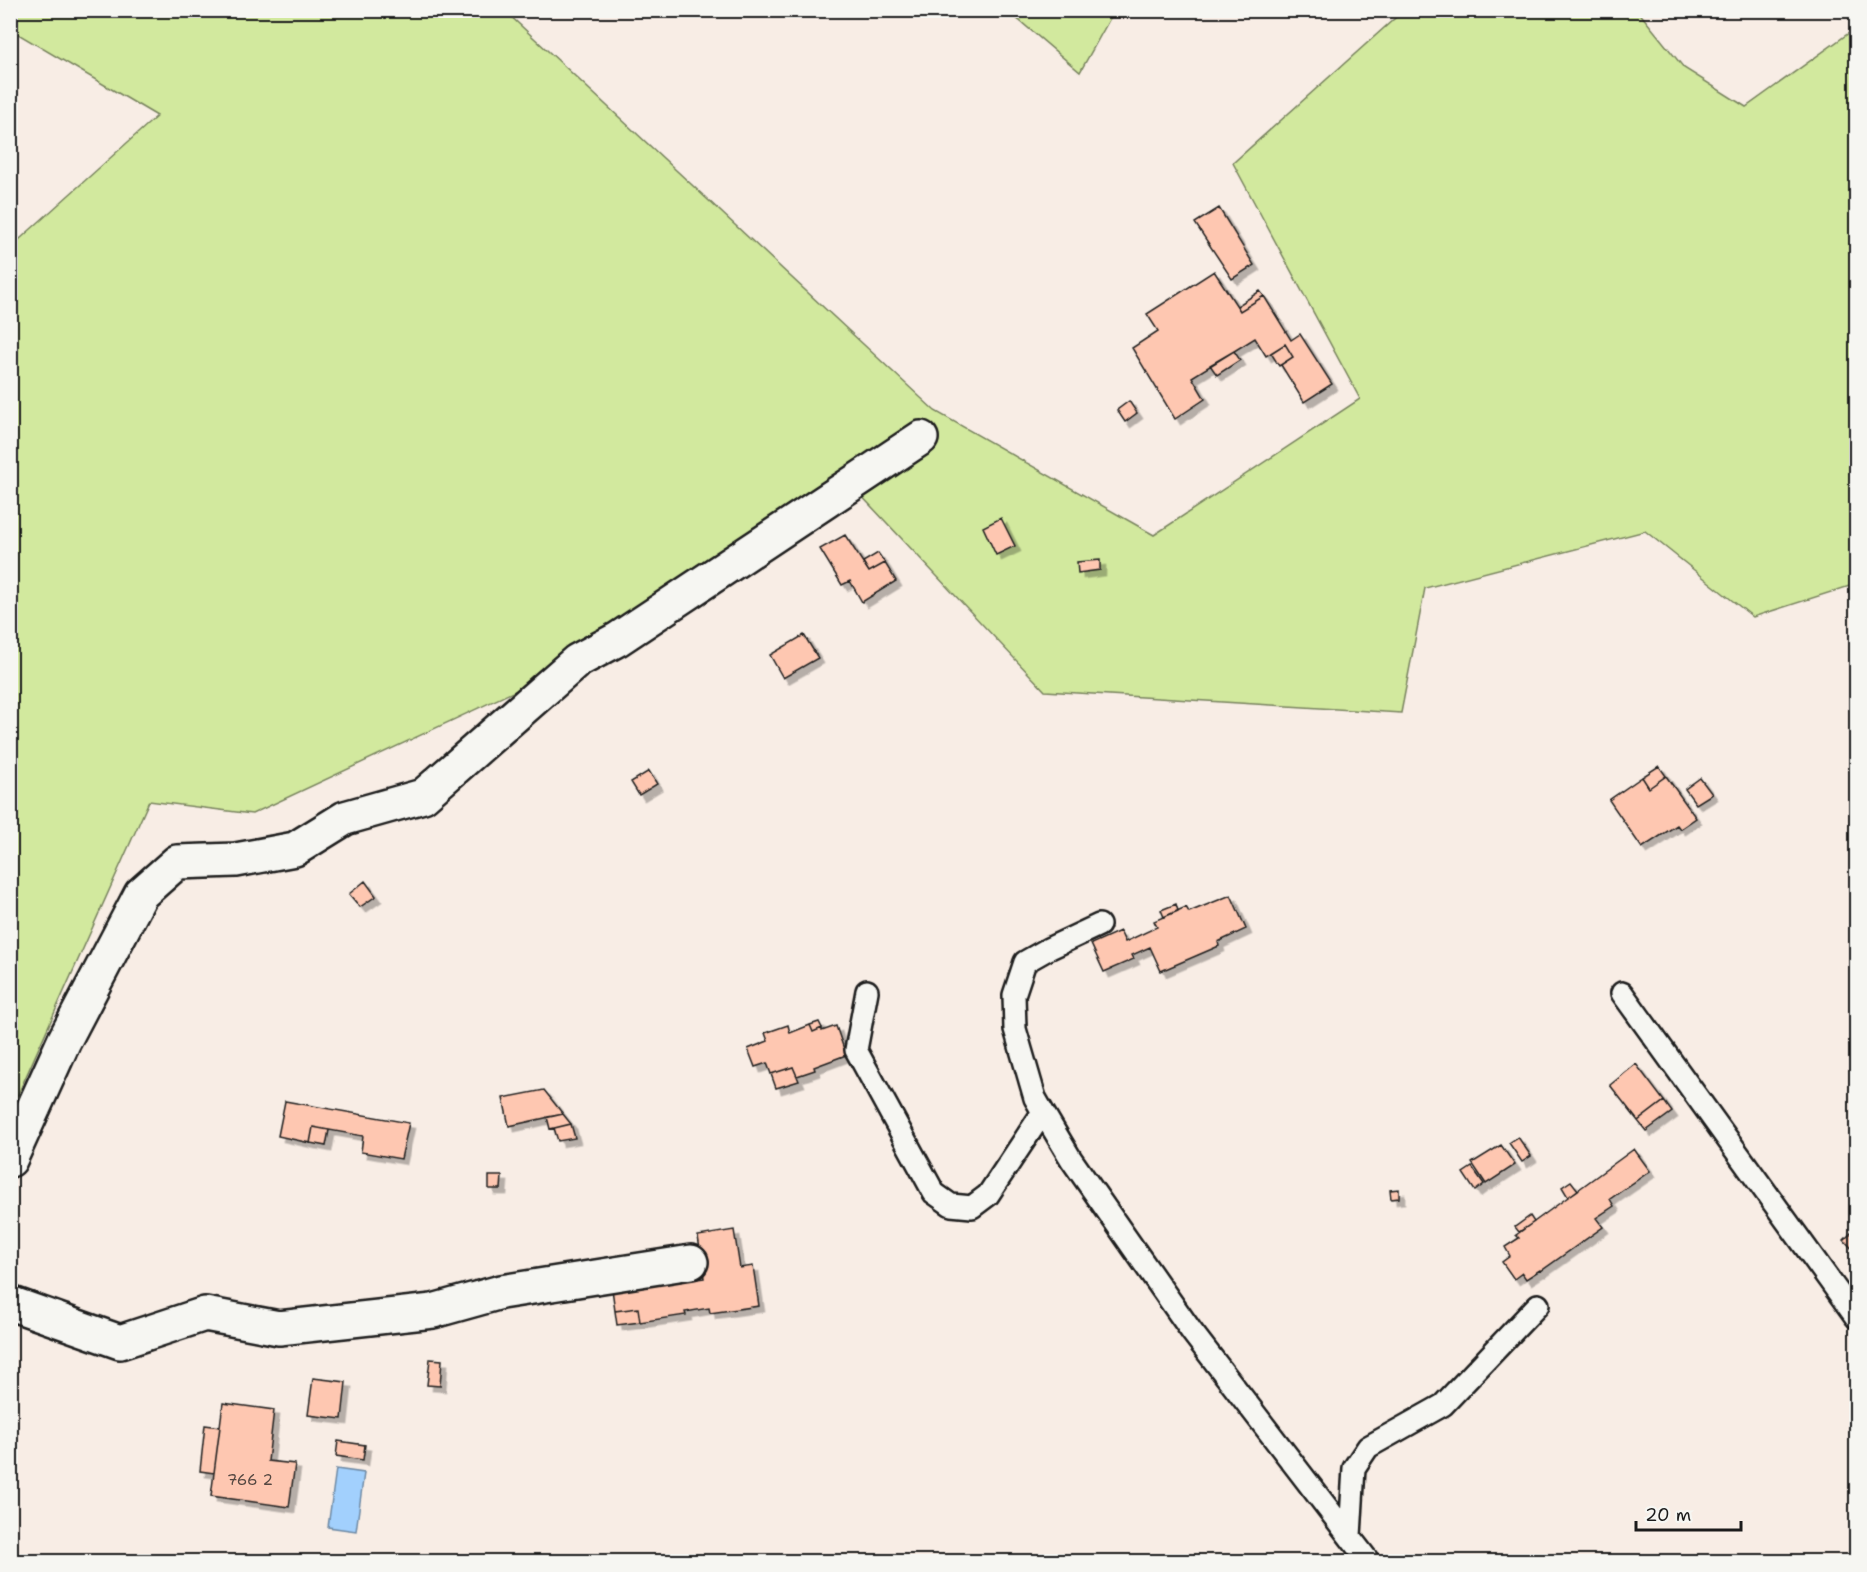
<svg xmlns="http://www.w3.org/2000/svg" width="1867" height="1572" font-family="'Shantell Sans',sans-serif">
<defs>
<filter id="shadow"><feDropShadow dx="5.5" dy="5.5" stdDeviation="0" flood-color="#0004"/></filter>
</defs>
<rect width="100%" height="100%" fill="#f8ede5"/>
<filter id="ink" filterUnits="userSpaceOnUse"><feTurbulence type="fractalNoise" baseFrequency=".0167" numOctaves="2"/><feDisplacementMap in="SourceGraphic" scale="12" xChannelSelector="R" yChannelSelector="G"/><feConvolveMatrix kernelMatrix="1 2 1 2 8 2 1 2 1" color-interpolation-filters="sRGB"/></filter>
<g filter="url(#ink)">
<path fill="#d2e99e" stroke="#77825d" stroke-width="1.5" d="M11,11h494l430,400 219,124 206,-136 -127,-236 170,-152h235l46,57 62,39 110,-79v556l-103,33 -108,-86 -220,57 -24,125 -356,-22 -190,-202 -323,194 -280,131 -103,-13 -138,309v-863l146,-131 -139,-82 -7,-9z
M1008,11h106l-34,61z"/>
<path fill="#a2d0fd" stroke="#6c88a3" stroke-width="1.5" d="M336,1469l28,4 -8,58 -28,-4z"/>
<path fill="#fec7b1" stroke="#1c1c1c" stroke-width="1.5" filter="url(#shadow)" d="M1219,208l35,57 -22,14 -37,-56z
M1214,271l26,40 24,-15 27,44 9,-6 32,50 -28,18 -23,-37 12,-8 -8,-13 -19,12 -11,-18 -63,39 13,22 -30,20 -43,-71 26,-17 -11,-17z
M1260,291l4,5 -24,15 -3,-5z
M1285,344l8,13 -14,9 -8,-13z
M1234,351l6,9 -23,15 -7,-10z
M1129,401l8,12 -12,9 -8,-12z
M1001,518l14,28 -19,9 -13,-28z
M845,535l24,37 16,-9 11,18 -34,21 -12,-21 -8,4 -22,-36z
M878,553l7,10 -16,9 -6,-10z
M1100,560v10l-22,3 -1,-11z
M804,635l14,23 -35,20 -13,-23z
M1659,766l7,10 -17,12 -7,-11z
M649,771l8,13 -18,11 -8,-13z
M1666,776l30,42 -16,11 -3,-4 -35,23 -33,-48 33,-23 7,11z
M1700,778l12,16 -16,10 -11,-15z
M365,881l11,15 -16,11 -11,-13z
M1231,895l15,34 -28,13 1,4 -58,25 -11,-24 -18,8 2,4 -30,13 -13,-28 29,-13 5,11 32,-15 -3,-6 32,-14 3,5z
M1176,904l2,7 -14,6 -3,-7z
M819,1022l3,6 -9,4 -3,-7z
M788,1025l2,8 20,-8 3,7 9,-4v3l14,-5 10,29 -32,12 1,3 -18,6 -4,-9 -22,7 -4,-11 -12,4 -7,-18 20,-8 -3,-8z
M1636,1064l28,37 -26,20 -28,-36z
M793,1067l6,14 -23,7 -5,-14z
M544,1090l19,24 -54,12 -6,-28z
M285,1101l124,22 -8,36 -40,-7 2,-16 -50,-9 -3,16 -32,-7z
M1664,1101l8,11 -26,19 -8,-10z
M563,1114l8,10 -21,5 -3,-12z
M571,1124l4,14 -17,3 -4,-13z
M313,1127l16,3 -3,16 -16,-3z
M1518,1137l13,19 -9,6 -13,-19z
M1501,1145l14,20 -29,19 -14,-21z
M1634,1149l16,22 -40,28 4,7 -18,12 7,9 -62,44 -1,-1 -14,9 -4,-6 -8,6 -12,-17 8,-6 -5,-9 14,-9 -3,-3z
M1472,1167l12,17 -9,7 -12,-18z
M489,1176h13l-1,13h-12z
M1571,1181l7,9 -10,7 -6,-10z
M1399,1189v9l-8,1 -1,-9z
M1530,1216l4,6 -15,10 -4,-5z
M1856,1228v25l-12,-13z
M734,1230l6,38 13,-2 6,40 -49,7 -1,-5 -24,4 1,3 -46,7 -2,-14 -23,3 -3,-22 68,-11 1,3 23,-3 -6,-42z
M638,1308l2,14 -23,3 -2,-14z
M430,1359l12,1 -2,26 -13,-1z
M313,1378l33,4 -4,37 -34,-4z
M223,1403l51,7 -6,51 27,3 -6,43 -78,-11z
M205,1425l15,2 -6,46 -14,-2z
M338,1441l27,4 -2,15 -27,-4z
M1792,1555l4,7h-28l9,-5z
M1079,1558l-1,4 -36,-1z"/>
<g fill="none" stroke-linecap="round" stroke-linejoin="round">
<defs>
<path id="service" d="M1099,925l-51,24 -23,13 -11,33 1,34 20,69 8,14 28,47 121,173 177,230
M867,991l-11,59 78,143 17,12 21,2 16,-12 55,-83
M1622,993l234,324
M1350,1536l4,-68 14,-21 75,-42 95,-100"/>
<path id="minor" d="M10,1160l54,-119 77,-147 36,-32 59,-2 59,-11 50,-31 78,-22 154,-135 41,-22 303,-201
M10,1303l110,39 85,-28 74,14 154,-17 68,-19 190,-30"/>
</defs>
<use href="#service" stroke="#1c1c1c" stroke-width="26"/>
<use href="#minor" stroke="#1c1c1c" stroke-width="38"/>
<use href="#service" stroke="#f6f6f2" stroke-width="21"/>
<use href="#minor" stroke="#f6f6f2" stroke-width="33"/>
</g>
</g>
<g text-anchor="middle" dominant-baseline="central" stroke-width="4.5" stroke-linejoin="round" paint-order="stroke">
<g font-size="15" fill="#544741">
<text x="250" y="1480">766 2</text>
</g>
</g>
<rect width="1867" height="1572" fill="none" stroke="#f6f6f2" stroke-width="36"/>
<rect x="18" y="18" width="1831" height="1536" fill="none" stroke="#1c1c1c" stroke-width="2" filter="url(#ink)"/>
<path d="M1636 1521v9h105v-9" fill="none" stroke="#1c1c1c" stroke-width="3"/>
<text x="1645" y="1521" font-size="18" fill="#1c1c1c" stroke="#f6f6f2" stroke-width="4.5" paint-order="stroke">20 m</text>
</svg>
